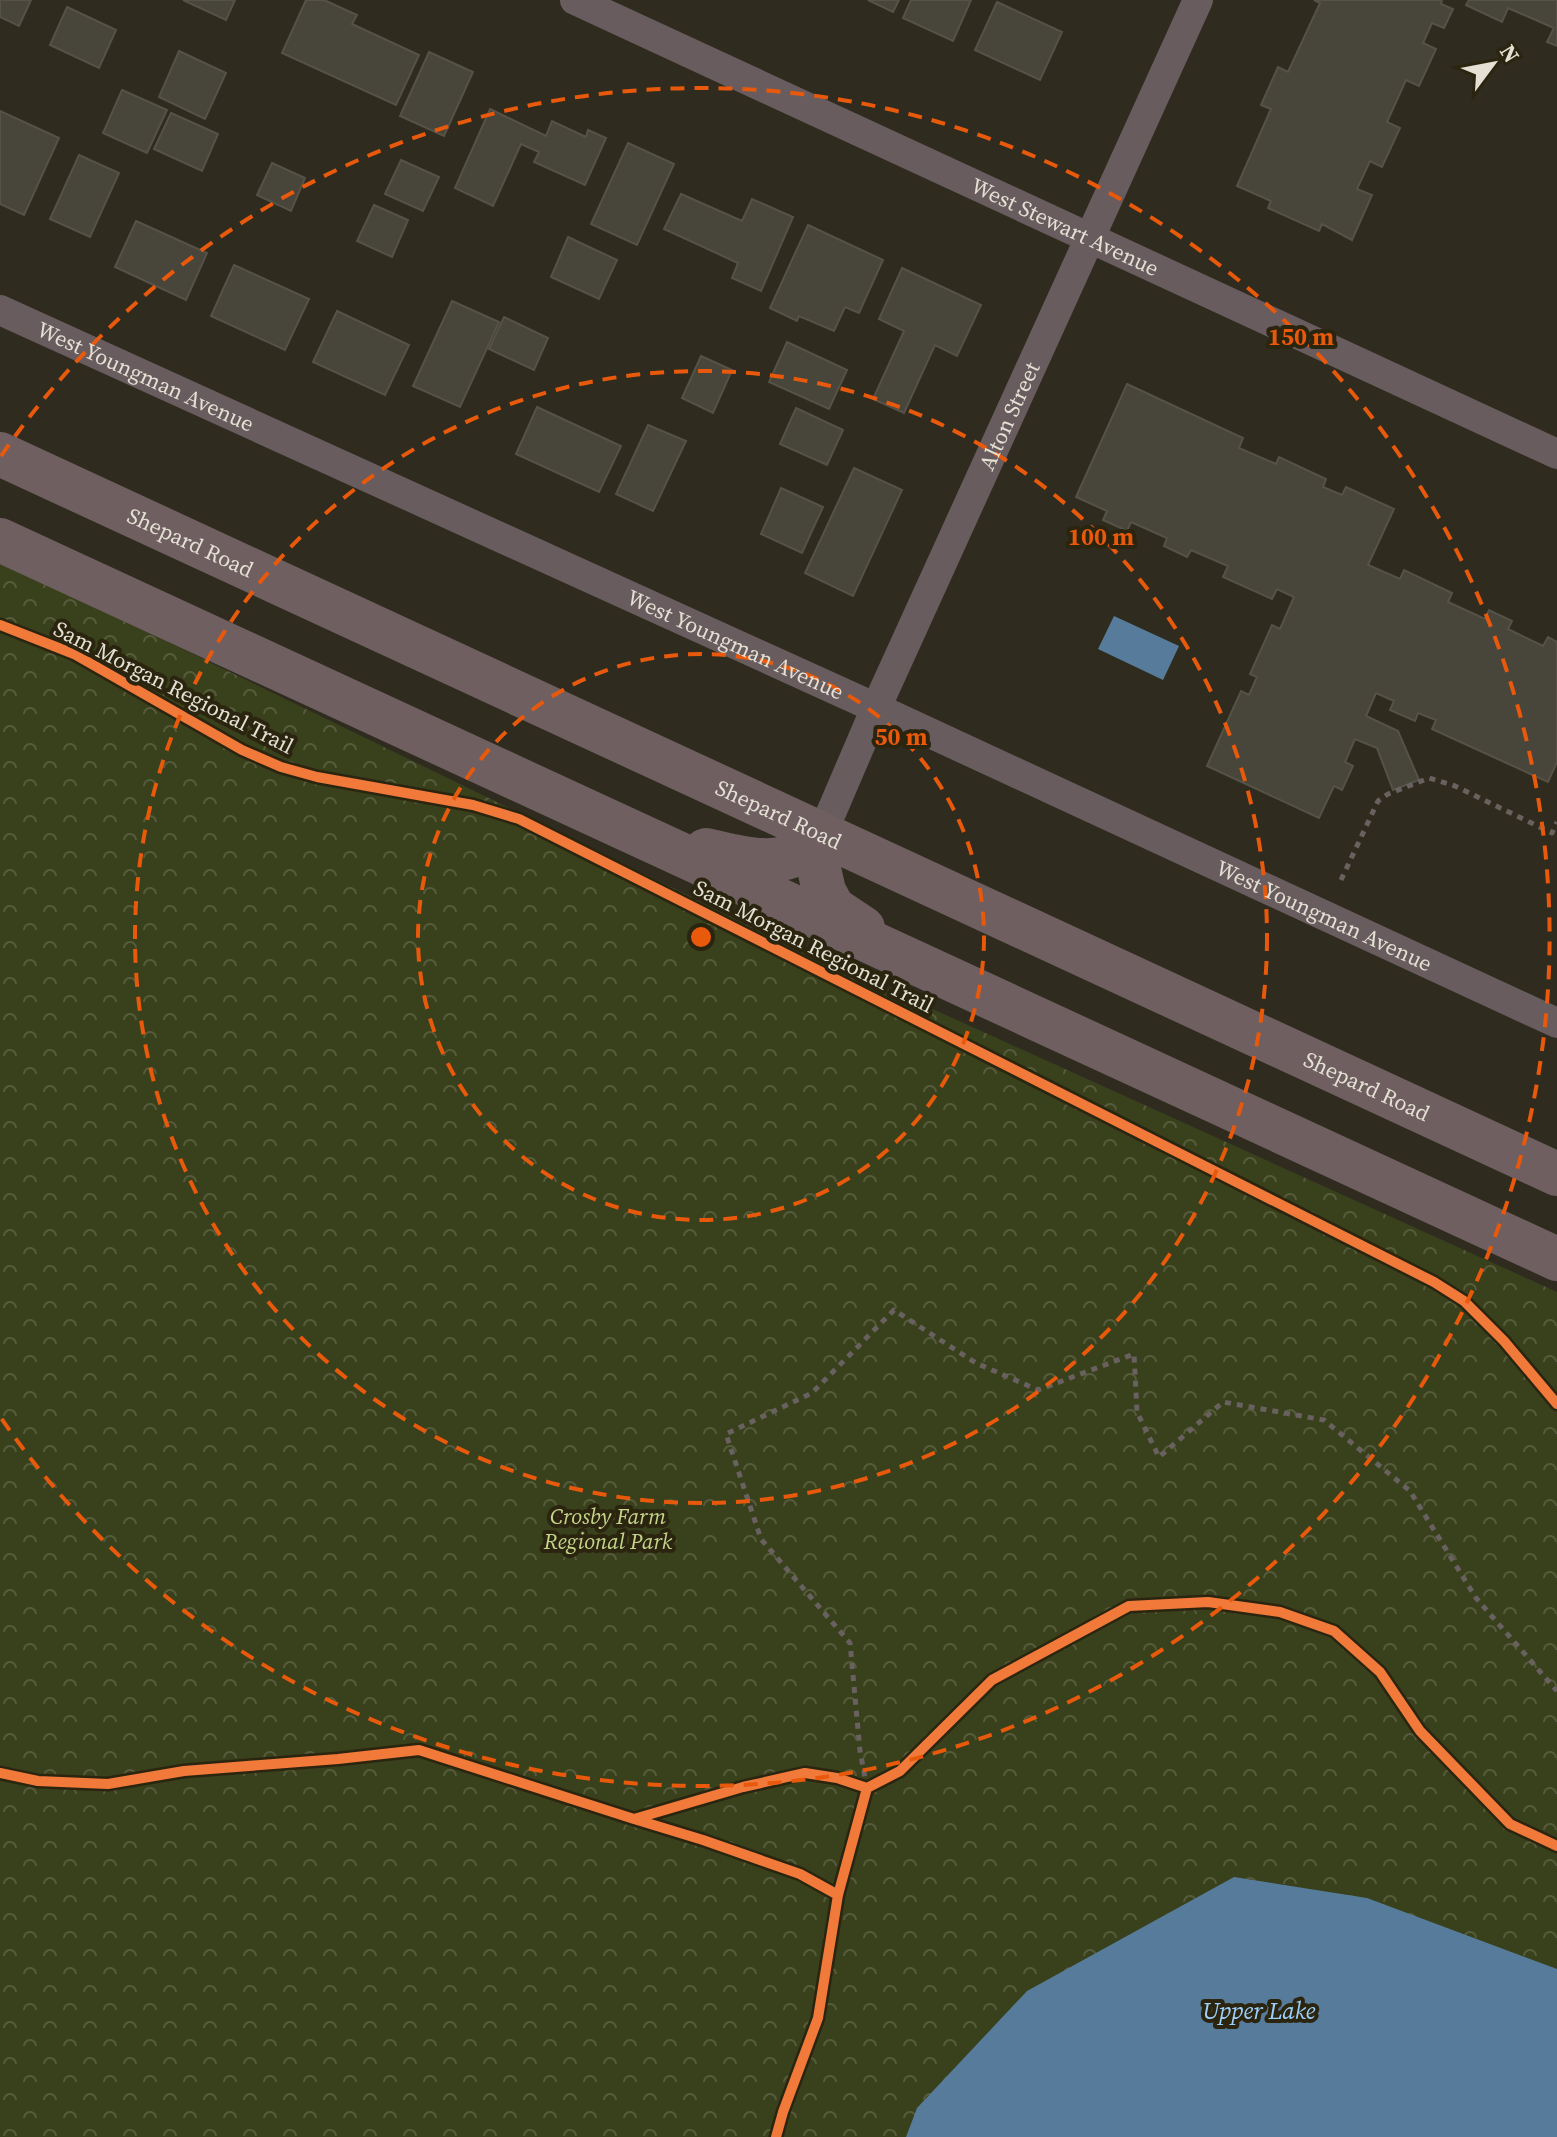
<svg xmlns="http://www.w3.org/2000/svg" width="1557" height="2137" font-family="'Source Serif 4',serif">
<defs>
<pattern id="park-crowns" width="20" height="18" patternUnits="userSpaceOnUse" patternTransform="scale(2)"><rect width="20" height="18" fill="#39401c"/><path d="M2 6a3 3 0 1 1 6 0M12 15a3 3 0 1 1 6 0" fill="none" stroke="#565b3c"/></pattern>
</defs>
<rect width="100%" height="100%" fill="#2f2c1f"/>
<path fill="url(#park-crowns)" d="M0,560l776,378 781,354v845h-1557z"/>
<path fill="#577c9b" d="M1114,616l65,30 -16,34 -65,-31z
M1234,1877l133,21 190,71v168h-651l11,-29 110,-117z"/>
<path fill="#48453b" stroke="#565248" stroke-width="2" d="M0,0h31l-12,26 -19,-9z
M183,0h52l-9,20z
M306,0h18l33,15 -5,9 67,31 -23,50 -114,-52z
M868,0h31l-6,12z
M911,0h60l-18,41 -50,-23z
M1314,0h128l-1,4 12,5 -9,19 -12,-5 -9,20 13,6 -17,37 -13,-6 -19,42 13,6 -18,39 -12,-6 -13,28 15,6 -20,45 -30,-16 -3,7 -51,-23 3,-7 -34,-15 34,-77 -10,-4 17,-38 10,5 32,-69z
M1469,0h88v46l-10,-4 7,-14 -46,-20 -6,14 -36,-17z
M997,2l65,30 -22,48 -65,-30z
M67,7l49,23 -17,38 -49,-23z
M179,51l47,22 -21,46 -46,-22z
M429,52l44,20 -29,64 -44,-20z
M122,90l45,20 -20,43 -44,-20z
M490,109l56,27 6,-15 34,16 2,-7 18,8 -21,47 -51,-23 5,-10 -18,-8 -28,62 -38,-18z
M0,111l59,27 -35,77 -24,-11z
M171,113l47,21 -16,37 -48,-22z
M628,143l46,21 -37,81 -46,-21z
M79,155l40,18 -29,64 -40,-18z
M401,160l38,17 -16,34 -38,-17z
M272,163l33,15 -14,33 -34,-16z
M681,194l61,27 10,-22 41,18 -32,74 -29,-13 6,-15 -74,-34z
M374,205l34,15 -16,37 -35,-16z
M136,221l71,32 -21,47 -71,-33z
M808,225l75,35 -24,53 -14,-6 -11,24 -35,-15 -2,5 -27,-13z
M568,237l49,23 -18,39 -48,-22z
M234,265l75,34 -24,51 -74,-34z
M902,268l79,37 -24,51 -22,-11 -31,68 -31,-14 31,-68 -25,-12z
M452,301l47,21 -39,85 -47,-21z
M337,311l72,34 -24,50 -72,-33z
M504,317l44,21 -14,32 -45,-21z
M787,342l60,28 -18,39 -60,-27z
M701,356l31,14 -19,43 -31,-15z
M1127,384l116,54 -4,10 37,16 3,-7 47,22 -3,8 19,8 4,-8 48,22 -26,56 32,14 4,-9 48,23 -4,9 37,17 4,-9 23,11 -4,8 35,17 5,-9 9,5v120l-9,20 -116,-53 4,-9 -18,-7 -3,8 -25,-11 4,-9 -18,-8 -10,23 32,15 21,49 -26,10 -16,-42 -22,-9 -10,23 8,4 -11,24 -8,-4 -15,32 -112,-52 34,-75 8,4 8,-18 -7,-3 22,-49 8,4 14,-32 -17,-8 -5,10 -49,-22 5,-11 -37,-16 -4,7 -23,-11 3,-8 -36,-16 -4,9 -24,-11 4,-9 -31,-14z
M537,407l84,39 -22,46 -83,-38z
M796,408l47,22 -16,35 -47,-21z
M648,425l38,16 -33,70 -37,-17z
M854,468l48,22 -49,106 -48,-23z
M781,488l42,19 -21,46 -41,-19z"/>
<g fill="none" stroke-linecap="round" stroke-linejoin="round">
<path stroke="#69615f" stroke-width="5" stroke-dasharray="6 6" stroke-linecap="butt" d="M1341,880l37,-79 10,-7 41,-16 26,8 97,47 5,-11
M867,1788l-7,-37 -10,-108 -89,-104 -35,-105 86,-41 82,-83 82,53 62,27 96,-36 3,58 22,45 64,-55 101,18 86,71 66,107 81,93"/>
<g stroke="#695c5f" stroke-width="30">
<path id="s1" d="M575,0l982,454"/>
<path id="s2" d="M0,310l876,398 681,315"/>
<path id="s3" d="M822,834l54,-126 322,-708"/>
</g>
<g stroke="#6f5f60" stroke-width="44">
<path id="s4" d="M0,454l1557,720"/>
<path d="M0,540l1557,719"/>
<path d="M822,834l-5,26 7,31 9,17 30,20"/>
<path d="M706,850c29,6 68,19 96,1 7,-4 14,-11 20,-17"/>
</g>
<defs>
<path id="cycleway" d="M0,625l74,29 168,96 39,17 36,10 156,28 46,14 915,463 30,19 40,40 53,63
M0,1773l38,8 70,3 76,-13 154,-12 81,-9 215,69 109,-32 62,-14 32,5 30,10 -29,107 -20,123 -35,94 -7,25
M867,1788l33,-17 92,-91 137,-74 79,-4 72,10 54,19 46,41 40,59 90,93 47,22
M634,1819l69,21 97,34 38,21"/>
</defs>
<use href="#cycleway" stroke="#2b2510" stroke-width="15"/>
<use href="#cycleway" stroke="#f17a3a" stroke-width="10"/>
</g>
<g fill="none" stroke="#e8590c" stroke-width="4" stroke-dasharray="14 10">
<circle cx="701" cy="937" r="283"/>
<circle cx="701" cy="937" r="566"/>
<path d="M1 456A849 849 0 1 1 1 1418"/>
</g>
<g text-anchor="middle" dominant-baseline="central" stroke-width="8" stroke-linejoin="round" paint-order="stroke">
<g font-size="22" fill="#e4e0d3" stroke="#2b2510">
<text stroke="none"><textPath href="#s1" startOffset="540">West Stewart Avenue</textPath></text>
<text stroke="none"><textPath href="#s2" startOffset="160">West Youngman Avenue</textPath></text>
<text stroke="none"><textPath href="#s3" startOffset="458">Alton Street</textPath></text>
<text stroke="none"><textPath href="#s4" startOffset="210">Shepard Road</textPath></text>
<text stroke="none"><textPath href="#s2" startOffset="808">West Youngman Avenue</textPath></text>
<text transform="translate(174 687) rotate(27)">Sam Morgan Regional Trail</text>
<text stroke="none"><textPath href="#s4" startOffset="858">Shepard Road</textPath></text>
<text stroke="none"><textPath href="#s2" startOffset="1456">West Youngman Avenue</textPath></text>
<text transform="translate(814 946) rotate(27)">Sam Morgan Regional Trail</text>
<text stroke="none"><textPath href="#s4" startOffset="1506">Shepard Road</textPath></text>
</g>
<g font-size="22" font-style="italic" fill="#c4d58a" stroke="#2b2510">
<text x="608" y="1516">Crosby Farm<tspan x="608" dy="25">Regional Park</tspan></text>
</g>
<g font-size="24" font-style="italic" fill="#9ccff9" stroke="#2b2510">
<text x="1259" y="2010">Upper Lake</text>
</g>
</g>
<circle cx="701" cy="937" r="12" fill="#e8590c" stroke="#2b2510" stroke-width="4"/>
<g font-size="24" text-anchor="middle" font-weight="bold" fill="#e8590c" stroke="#2b2510" stroke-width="8" stroke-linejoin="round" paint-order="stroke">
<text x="1301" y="345">150 m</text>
<text x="1101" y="545">100 m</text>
<text x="901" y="745">50 m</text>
</g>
<g transform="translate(1493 64) rotate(58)" stroke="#2b2510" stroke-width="6" paint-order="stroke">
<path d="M0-6L14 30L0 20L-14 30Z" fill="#e4e0d3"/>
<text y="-12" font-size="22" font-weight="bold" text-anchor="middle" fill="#e4e0d3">N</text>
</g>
</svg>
